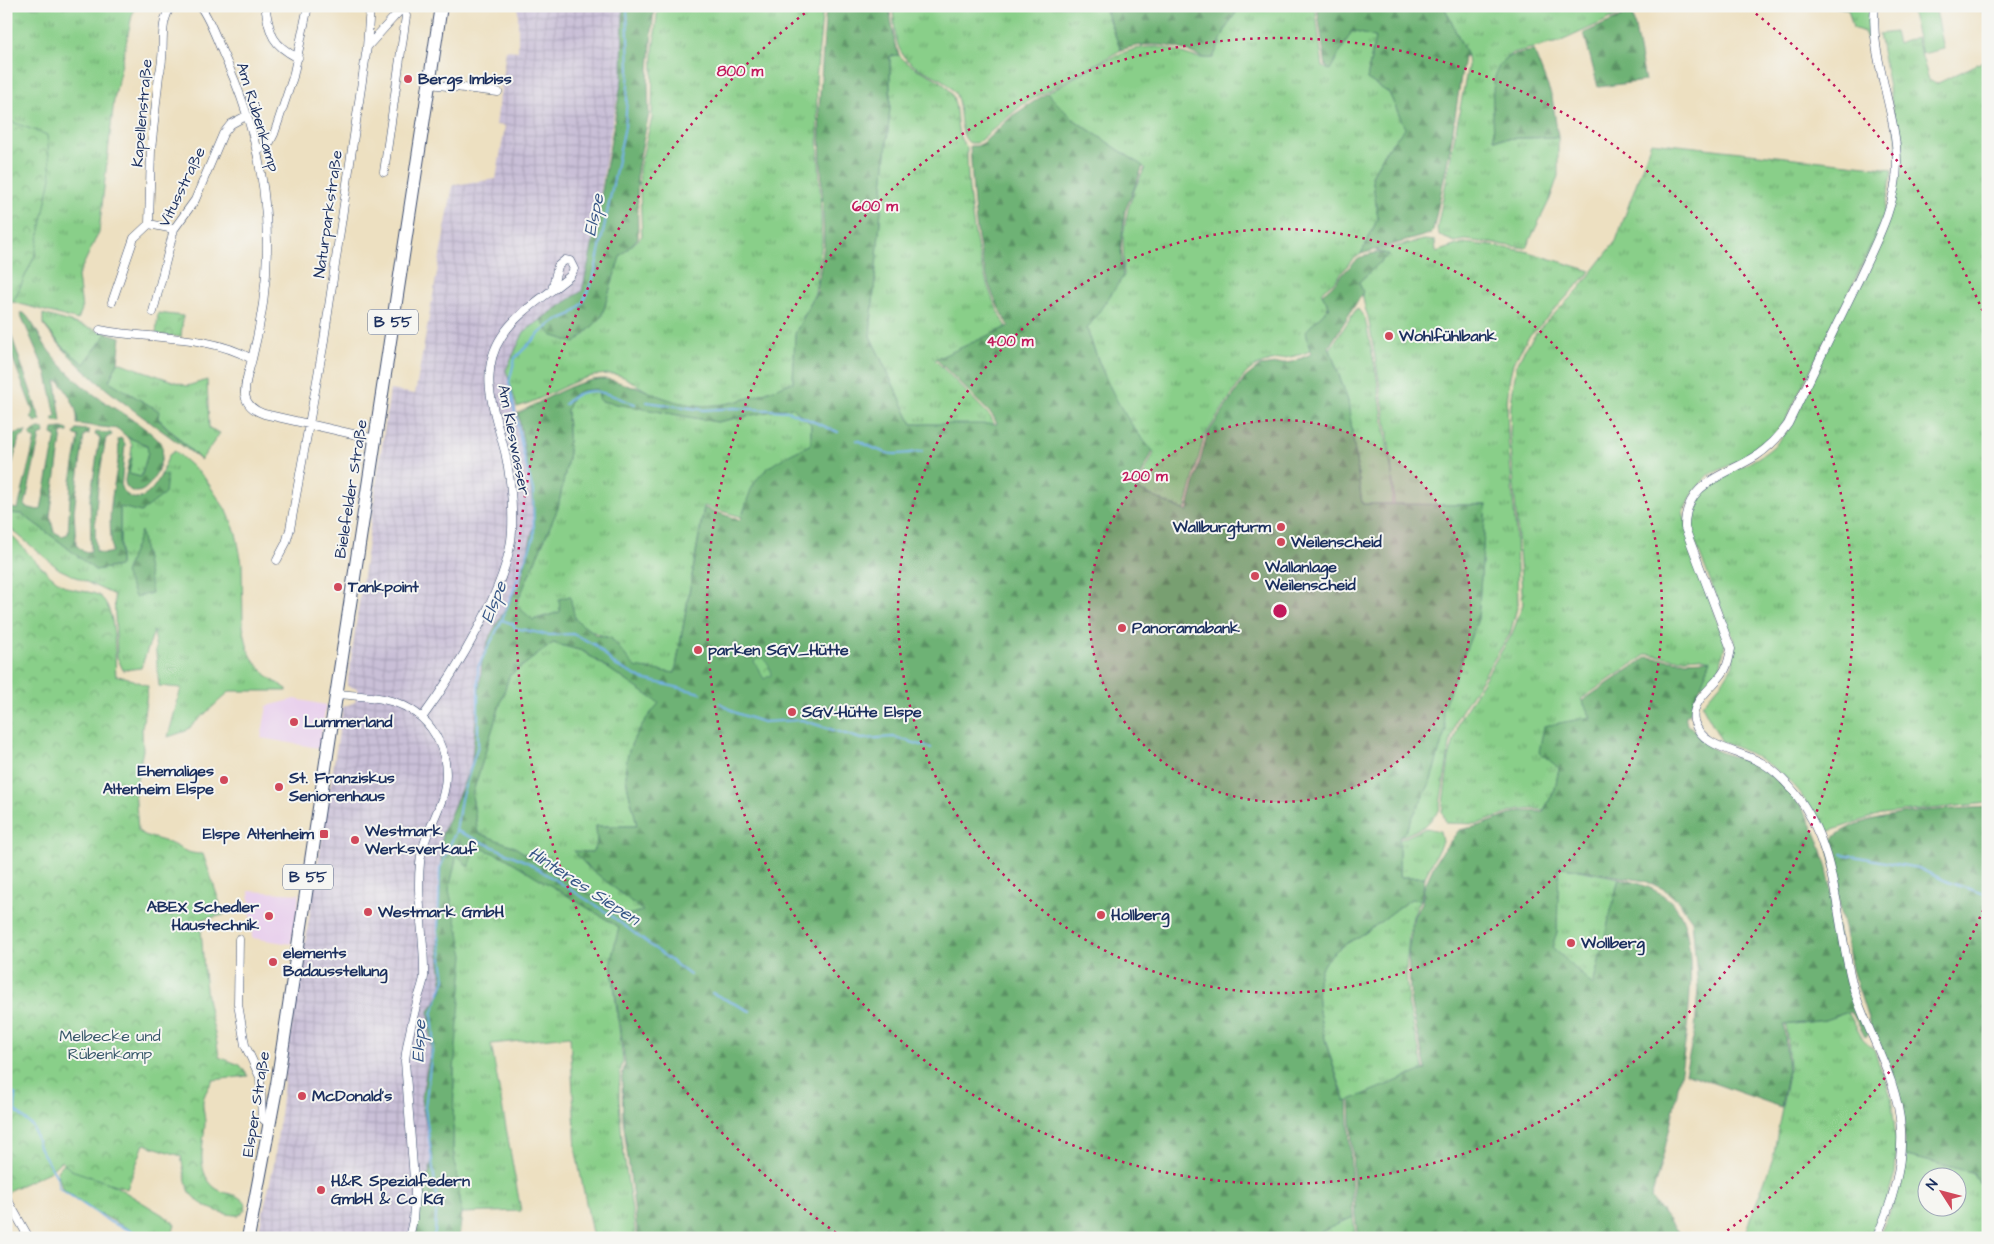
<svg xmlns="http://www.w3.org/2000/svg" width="1994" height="1244" font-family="'Architects Daughter',sans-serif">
<defs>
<pattern id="industrial-grid" width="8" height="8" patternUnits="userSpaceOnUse" patternTransform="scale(1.25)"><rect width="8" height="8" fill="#c9bfd7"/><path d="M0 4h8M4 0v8" fill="none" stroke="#aca4bb"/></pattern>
<pattern id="grass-tufts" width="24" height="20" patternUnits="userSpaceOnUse" patternTransform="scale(1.25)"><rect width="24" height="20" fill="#89cf89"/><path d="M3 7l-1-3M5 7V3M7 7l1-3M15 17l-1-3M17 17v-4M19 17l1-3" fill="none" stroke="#6fa873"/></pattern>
<pattern id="forest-firs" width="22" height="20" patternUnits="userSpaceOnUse" patternTransform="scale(1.25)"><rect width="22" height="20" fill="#6eb275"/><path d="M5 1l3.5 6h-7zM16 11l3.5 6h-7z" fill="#5a9163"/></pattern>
<pattern id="park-crowns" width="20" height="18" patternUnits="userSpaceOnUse" patternTransform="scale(1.25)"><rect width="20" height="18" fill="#89cf89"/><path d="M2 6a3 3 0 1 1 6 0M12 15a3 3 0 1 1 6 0" fill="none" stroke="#6fa873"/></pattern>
</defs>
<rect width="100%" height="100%" fill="#f6f6f2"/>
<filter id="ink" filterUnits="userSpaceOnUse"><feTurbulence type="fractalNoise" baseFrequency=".02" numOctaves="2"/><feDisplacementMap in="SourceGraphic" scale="10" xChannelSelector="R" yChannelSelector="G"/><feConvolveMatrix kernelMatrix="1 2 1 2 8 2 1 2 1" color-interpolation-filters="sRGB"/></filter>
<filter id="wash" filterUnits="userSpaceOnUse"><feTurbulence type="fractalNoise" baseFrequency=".0096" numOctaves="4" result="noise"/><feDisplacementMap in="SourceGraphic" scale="20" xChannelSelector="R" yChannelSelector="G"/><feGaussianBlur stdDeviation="1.12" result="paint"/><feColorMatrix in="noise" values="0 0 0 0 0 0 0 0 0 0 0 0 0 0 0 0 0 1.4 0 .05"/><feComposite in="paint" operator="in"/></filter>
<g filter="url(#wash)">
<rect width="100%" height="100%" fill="#ede0c1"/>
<path fill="#e9d1ed" d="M295,699l31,6 -7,43 -58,-10 6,-32z
M249,891l51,3 -9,50 -39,-6z"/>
<path fill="url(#industrial-grid)" d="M518,6h105l-1,73 -10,45 -22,132 -8,35 -58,41 -18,38 14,53 11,64 3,37 -13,58 -31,54 -7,19 -12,111 -29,68 -4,112 5,43 -14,22 2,38 -10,51 12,56 -20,82h-156l17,-74 14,-115 55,-342 12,-5 3,-13 -11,-3 43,-296 25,4 38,-209 43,-6 9,-53 -9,-1 10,-75 12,1z"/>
<path fill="url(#grass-tufts)" stroke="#527f74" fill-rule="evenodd" d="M6,6h128l-20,94 -15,132 -21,44 4,33 -4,11 -65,-18 22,-47 -23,-133 -6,1z
M658,6h165l-7,73 6,163 -7,51 -20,41 -2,48c-53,20 -85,35 -140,12 -12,-5 -27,-19 -40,-20 -36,-1 -63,24 -96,33l-11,-37 18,-38 17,-12 10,15 24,8 26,-25 19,-62 22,-20 -3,-67 13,-51 1,-66z
M892,6h211l18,44 -99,55 -45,38h-7c-13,-7 -7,-37 -15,-50 -12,-21 -43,-20 -54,-41 -8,-14 -6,-31 -9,-46z
M1240,6h75l8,61 6,3 23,-39 23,6 -8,42 22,14 16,35 -20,24 -13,24 6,42 -17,36 -10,7 -15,19 -15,12 8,15 -23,24 4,20c-21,10 -51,6 -66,25l-40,61 -19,74 -48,-22 17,-36c-32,-29 -54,-84 -67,-125l37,-53 -1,-40 5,-26 7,-21 10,-20 -72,-49 -26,-26c32,-17 73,-48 110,-46 20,1 36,14 56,11l13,-30z
M1444,6h194l-79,36 -47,11 -8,7 -10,62 1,17 63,-2v39l-8,23 -24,49 -61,-8 -10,2 -15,-6 -3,-7 31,-163 -1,-10z
M1831,6h41l-2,11 3,18 -5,6 -4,-9 -11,-4 -5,-19z
M1895,32l3,12 18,-7 13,43 7,4 52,-25v744l-107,11 -57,19c-25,-50 -49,-72 -102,-91l-20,-37 24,-28 7,-12 1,-24 -44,-112c0,-56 55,-54 86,-85 16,-15 24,-40 33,-59 26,-54 50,-107 72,-163 5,-13 17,-32 17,-46 1,-47 -11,-96 -19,-142z
M899,55c14,17 38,18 51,36 11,17 2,43 17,56 0,51 11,137 40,180l-72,33 56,57 3,8 -82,-1 -42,-88 20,-228v-52z
M1651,142l242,27 -10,49 -36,79 -62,124 -13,17 -19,16 -46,22 -13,16 -11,20 42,132 -5,25 -14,15 -6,2 11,-26 -13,-3 -20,2 -31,-5 -66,45 10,18 -32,51 -4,21 -11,21 -24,-1 -42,15 -32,-1 -4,-12 7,-53 11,-39 52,-85 11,-30 -13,-169 1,-30 5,-38 7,-15 17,-24 39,-39 37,-48z
M1424,240l11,1 1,11 27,-9 30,3 32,5 66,20 -63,67 -15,25 -3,13 -3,26 1,34 8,99 2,69 -8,30 -53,84 -6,21 -12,72 -14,15 -26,12 7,-8 24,-47 16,-55 -5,-18 37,-91 8,-114 -92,-1c-2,-63 -16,-126 -26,-188 -5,-11 -5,-23 -9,-34l29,-28 -12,-3z
M1357,308l8,10 11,54 16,103v29h-30l-14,-103 -18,-52z
M43,314l64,19 -23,32 -21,-18 -20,-23z
M118,362l69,24 20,-6 2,48 11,5 -19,27 -43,-42 -49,-37z
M597,389l4,12 116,21 75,-15 19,17v20c-37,20 -57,30 -69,73l-38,-11 -29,167 -40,-5 -24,-30c-20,-4 -33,-17 -51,-26l-28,8 -16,-15 42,-97 11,-55 -2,-43 5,-14 8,-5z
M127,437l20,8 1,8 -7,24 -12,-3 3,-29z
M175,451l29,26 24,36 8,20 6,30 1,63 5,24 6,11 14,16 19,12v2h-57l-44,40 -18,6 13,-49 -22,-2 -5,-55 -13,37 -18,2 -6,-13 -3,-62 -55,-26 -53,-44v-12l16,1 38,28 35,28 25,-4v-60l21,6 22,-38 -2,1 8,-20z
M553,643l29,8 78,52c-17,19 -35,42 -34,69 0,17 8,36 11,54h-41l1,18 -5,8h-18l13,14 57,45 -20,5 -111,-70 -35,-13 -6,-38 37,-119z
M1426,828l14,3 2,11 -17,35h-26v-37z
M478,847l26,10 115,70 -8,34 12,100c-12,35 8,136 13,177h-43l-17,-86 -6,-116 -79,8 30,167 -59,2 -9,-64 1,-79 -5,-180 8,-37z
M1558,866l61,12 -26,108 -41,-39 5,-15z
M1411,899l10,1 -8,16 -4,20 -3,33 2,35 16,66 -78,32c-11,-33 -41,-105 -23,-137 10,-18 29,-23 45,-34 14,-10 28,-22 43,-32z
M1848,1012l15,28 11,10 17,46 6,52 -2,25 -11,36 -12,27 -129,2 30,-80 16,-90 -3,-43 39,-5z
M1904,1155l70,18 14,29v36h-110c13,-27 23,-53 26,-83zM1926,1176h30v30h-30z
M64,1163l53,24 54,33 4,5 -4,13h-25l-57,-30 -27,-20 -5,-17z
M1353,1217l3,21h-48z"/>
<path fill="url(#forest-firs)" stroke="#44706a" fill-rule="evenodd" d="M623,6h31l-6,77 1,31 -12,56 1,68 -18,19 -19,61 -26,25 -24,-8 -10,-16 41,-28 9,-39 31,-173z
M826,6h63l6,38 4,11 -9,1v52l-20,228 42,88h85l-4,-8 -57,-57 73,-33c-34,-51 -35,-121 -39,-180h7l6,-3 29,-27 35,-23 26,26 70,47 -18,45 -4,34 2,32 -36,52c14,43 34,88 66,122l-18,37 52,24 20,-77 38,-57 15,-12 32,-4 19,-8 -5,-23 23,-24 -7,-13c25,-17 31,-47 67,-40l-30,28 4,10 -34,55 19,54 14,103 124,1 -8,114 -36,91 4,18 -16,55 -24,47 -7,8v39h26l-4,23 -10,-1c-15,10 -29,22 -43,32 -16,11 -34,16 -45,34 -18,32 12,104 22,137l3,-1 5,116 -45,21h-670l-15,-119 -1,-42 3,-13 -14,-103 8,-34 -115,-70 -26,-10 -10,20 -11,-13 -8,36 15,65 -10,115 -1,79 9,64 -3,25h-46l20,-82 -12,-56 10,-51 -2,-38 14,-22 -5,-43 4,-112 29,-68 12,-111 7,-19 31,-54 13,-58 -3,-37 -13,-74c26,-12 57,-34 86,-34 13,0 23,9 34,8 65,31 90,19 155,-5l2,-48 22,-43 7,-46 -5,-136zM597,389l3,12 117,21 75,-15 19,17v20c-19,10 -46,20 -57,40 -7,11 -8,25 -14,36l-36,-12 -29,165 -40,-6 -24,-29 -15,-3 -21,-16 -5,-23 -11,3 1,13 -27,8 -17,-15 42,-97 11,-55 -2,-43 5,-14 8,-5zM553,643l30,8 76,52c-16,19 -34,42 -33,69 0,17 8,36 11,54h-41l1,18 -5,8 -19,-1 14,15 56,45 -20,5 -110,-70 -35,-13 -6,-38 37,-119z
M1104,6h136l-14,22 -13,30c-12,2 -18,-5 -29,-8 -21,-7 -43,-7 -63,0z
M1317,6h127l23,50h-3l-14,94 -17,81 -3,3 -69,20 17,-36 -6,-42 13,-24 20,-24 -16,-35 -22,-14 8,-42 -23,-6 -22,39 -4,-3z
M1632,12l13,69 -47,6 -14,-54z
M1534,51l18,46 6,40 -64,2c0,-21 -7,-66 11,-80 8,-6 20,-7 29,-8z
M20,313h4c11,11 16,26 25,38 13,17 32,35 50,47 13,10 58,34 63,48 4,13 -14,56 -32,44 -4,-3 -5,-6 -5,-10 1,-7 3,-15 5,-22h2l-3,16 12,3 1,-2 6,-22 -1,-8 -20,-8 -9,-8 -41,-5c2,-16 -9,-31 -18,-43h-3l5,41 -7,-1 -1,-3 3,-2 -9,-41z
M6,320l35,101 -5,1 -5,-4 2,-7 -27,-70z
M43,324l20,23 21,17 23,-31 14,4 -3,25 -9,19 50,30 -1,8 43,41c-55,-43 -116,-78 -158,-136z
M62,428l6,2v2l-6,1 -12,83 4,16 8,4 6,-2 3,-53 8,-44 -5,-3 3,-5 12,1v4l-5,1 -10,76 2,34 8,7 7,-1 -1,-52 10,-62 -5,-2 1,-3 15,1 1,2 -6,3c-7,37 -13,75 -10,113l8,3 8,-2c-1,-16 -3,-31 -1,-47 2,-22 10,-46 7,-66l3,-1 4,6 -4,44c16,23 32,3 40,-13h6l-2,19 -24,18 -21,-5v59l-25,4 -35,-28 -38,-28 -16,-1v-6l12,2 17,-70 -5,-3 2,-4 4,-3h8v5l-4,1 -15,70 1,2 12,3 3,-1 15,-73 -4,-2 1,-5z
M26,431l-2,5 -5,2 -13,51v-20l7,-27 -4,-1 3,-7z
M141,531l11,62 -17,4 -10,-24z
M1647,657l31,4 33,-1 -21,53 -5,2 2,9c10,7 14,17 25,24 18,10 40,11 58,26 65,53 58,119 74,193 5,23 16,45 25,67l-4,3 -14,-26 -26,9 -41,5 4,44 -7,38 -96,-34 10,-43 3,-42 -6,-68 -14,-19 -14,-12 -19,-8 -86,-15 -2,66 -5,15 41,38 26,-107c20,5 47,13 59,32 33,51 -8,230 -27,288l32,40h-325l-3,-22 -5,-116 76,-31 -15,-63 -3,-54 6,-36 8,-13 2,-16 13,-28 22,-29 20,-4 41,-15 23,1 12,-23 4,-21 -20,-16 5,-26 47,-9 -9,-16z
M1988,807v395l-14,-29 -70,-18v-32l-6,-29 -28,-69 -18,-56 -24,-124c20,-35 121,-35 160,-38z"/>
<path fill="url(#park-crowns)" stroke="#527f74" d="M12,122l35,13 4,42 -16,78 -22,47 -7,3v-182z
M158,313l25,3 -2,21 -25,-3z
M6,530c20,19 35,41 59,56 9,6 23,4 33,9 20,11 16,61 18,81l9,1 23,9 -6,43 1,21 -8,39 3,42c10,7 18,7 29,11 15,6 18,12 36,12l21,61 -24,5c3,25 3,52 7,77 3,21 10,39 12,60l21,8 8,11 -35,4c-3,5 -7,11 -9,17 -3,7 1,18 1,26 -1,22 -10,45 8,63 10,10 24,5 33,18l-1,6 -6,5c-15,1 -44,-10 -50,-25 -4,-10 -6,-23 -8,-34l-37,-12 -17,45 -56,-19 -10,-9 -12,11 -39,18 -4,5z
M761,657l8,8 2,10 -7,4 -10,-18z"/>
<path fill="#89cf89" stroke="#527f74" d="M1935,6l9,43 -22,5 -11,-44z"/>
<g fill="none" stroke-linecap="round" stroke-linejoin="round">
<path stroke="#74b2e7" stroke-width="2" d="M1979,6l9,12
M647,402l57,8 30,-2 54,3 50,21
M565,404c21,-24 46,-8 70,0
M857,440c29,15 33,17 65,11
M502,620l11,4 2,4 34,7 24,-1 22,11 20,20 27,14 59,14
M720,703l16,10 27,9 39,-2 59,19 33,-2 37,11
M457,831l70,31 79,50 84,63
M1842,854l76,14 30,14 40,13
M712,993l38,18
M6,1083l2,7 8,5 -1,15 18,17 6,20 18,30 2,11 51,34 38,16
M432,1238l3,-6 2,-33 -12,-92 9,-72 -2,-21 13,-35 -7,-49 2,-62 16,-37 5,-32 17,-54v-78l24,-47 32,-83 -1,-47 -8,-28 -16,-80 6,-24 26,-26 14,-11 17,-7 10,-10 12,-28 31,-150 4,-56 -2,-64"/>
</g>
</g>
<g filter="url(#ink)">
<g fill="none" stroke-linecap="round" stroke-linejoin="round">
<defs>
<path id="street" d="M200,6c11,15 17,35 25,52 45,98 54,197 27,301
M265,6c5,28 6,38 33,52
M1875,6c-6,49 22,106 22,157 0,42 -22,81 -39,118 -23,48 -47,95 -70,143 -9,13 -19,23 -32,32 -31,20 -72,26 -71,72l46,121c-2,9 -3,18 -9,25 -9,13 -32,28 -28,47 8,28 46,29 68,42 12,7 24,19 33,30 45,57 40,131 59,197 15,47 44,88 47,139 2,39 -9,74 -25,109
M367,47l37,-41
M430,84l68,8
M258,151l12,-9 4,-8 19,-57 15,-71
M384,172l22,-156 -3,-9
M149,224l25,5
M112,302l22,-64 15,-14 2,-74 8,-75c8,-22 -2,-48 12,-69
M153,312l21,-83 21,-29 28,-66 8,-10 15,-8
M100,330c50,10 106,3 152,29 -6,24 -17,45 12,55l111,25
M277,560l9,-17 4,-14 33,-182 44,-300 3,-41
M338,694c19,2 41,2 59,9 40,15 57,57 45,96 -7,21 -20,42 -22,64 -4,38 5,76 4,114 -1,8 -5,17 -7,25 -5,20 -10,39 -12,59l10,132 -2,27 -4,18
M422,718c32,-44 87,-132 90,-187 1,-27 -1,-52 -7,-79 -10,-39 -28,-78 -3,-116 16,-25 46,-41 68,-60l4,-7 -4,-8 -5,-1 -7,6 -6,24
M239,939l-1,65 7,41 15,32 2,41 8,7
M6,1197l23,41"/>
<path id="primary" d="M248,1238l29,-154 164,-1078"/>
</defs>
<use href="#street" stroke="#3a4a6d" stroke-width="9"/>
<use href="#primary" stroke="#3a4a6d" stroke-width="14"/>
<use href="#street" stroke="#fff" stroke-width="8"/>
<use href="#primary" stroke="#fff" stroke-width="12"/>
</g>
</g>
<circle cx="1280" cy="611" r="191" fill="#c2185b" fill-opacity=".12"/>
<g fill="none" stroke="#c2185b" stroke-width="2.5" stroke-dasharray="2.5 5">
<circle cx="1280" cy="611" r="191"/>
<circle cx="1280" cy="611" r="382"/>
<circle cx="1280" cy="611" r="573"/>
<path d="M1986 903A764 764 0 0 1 1718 1237M842 1237A764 764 0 0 1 810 9M1750 9A764 764 0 0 1 1986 319"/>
</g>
<g fill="#d1495b" stroke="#f6f6f2" stroke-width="2">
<circle cx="408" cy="79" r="5"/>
<circle cx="1389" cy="336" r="5"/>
<circle cx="1281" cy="527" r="5"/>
<circle cx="1281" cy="542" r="5"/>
<circle cx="1255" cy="576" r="5"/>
<circle cx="338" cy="587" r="5"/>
<circle cx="1122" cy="628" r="5"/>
<circle cx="698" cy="650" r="5"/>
<circle cx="792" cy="712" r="5"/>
<circle cx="294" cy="722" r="5"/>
<circle cx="224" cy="780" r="5"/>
<circle cx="279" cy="787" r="5"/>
<rect x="319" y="829" width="10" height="10" rx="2.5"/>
<circle cx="355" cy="840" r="5"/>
<circle cx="368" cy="912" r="5"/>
<circle cx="1101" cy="915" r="5"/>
<circle cx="269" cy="916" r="5"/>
<circle cx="1571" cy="943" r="5"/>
<circle cx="273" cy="962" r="5"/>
<circle cx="302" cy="1096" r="5"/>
<circle cx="321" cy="1190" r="5"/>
</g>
<g text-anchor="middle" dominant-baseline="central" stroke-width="4" stroke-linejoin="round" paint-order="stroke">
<g fill="#f6f6f2" stroke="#5d6b8a" stroke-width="1">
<rect x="368" y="309.5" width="50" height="25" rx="4"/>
<rect x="283" y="864.5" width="50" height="25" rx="4"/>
</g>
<g font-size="15" font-weight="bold" fill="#1b2f5e">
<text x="393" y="322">B 55</text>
<text x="308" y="877">B 55</text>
</g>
<g font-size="16" font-weight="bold" fill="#1b2f5e" stroke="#f6f6f2" text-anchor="start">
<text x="418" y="79">Bergs Imbiss</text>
<text x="1399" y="336">Wohlfühlbank</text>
<text x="1271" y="527" text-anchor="end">Wallburgturm</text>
<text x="1291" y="542">Weilenscheid</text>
<text x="1265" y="567">Wallanlage<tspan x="1265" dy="18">Weilenscheid</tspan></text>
<text x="348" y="587">Tankpoint</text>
<text x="1132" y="628">Panoramabank</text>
<text x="708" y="650">parken SGV_Hütte</text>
<text x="802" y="712">SGV-Hütte Elspe</text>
<text x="304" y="722">Lummerland</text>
<text x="214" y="771" text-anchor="end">Ehemaliges<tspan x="214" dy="18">Altenheim Elspe</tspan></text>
<text x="289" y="778">St. Franziskus<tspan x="289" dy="18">Seniorenhaus</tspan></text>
<text x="365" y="831">Westmark<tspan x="365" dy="18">Werksverkauf</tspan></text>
<text x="314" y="834" text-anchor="end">Elspe Altenheim</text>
<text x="259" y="907" text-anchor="end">ABEX Schedler<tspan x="259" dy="18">Haustechnik</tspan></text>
<text x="378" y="912">Westmark GmbH</text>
<text x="1111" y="915">Hollberg</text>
<text x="1581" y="943">Wollberg</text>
<text x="283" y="953">elements<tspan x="283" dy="18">Badausstellung</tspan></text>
<text x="312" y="1096">McDonald's</text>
<text x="331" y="1181">H&amp;R Spezialfedern<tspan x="331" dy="18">GmbH &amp; Co KG</tspan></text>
</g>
<g font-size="16" fill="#1b2f5e" stroke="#f6f6f2">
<text transform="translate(142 113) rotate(-85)">Kapellenstraße</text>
<text transform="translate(258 117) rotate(73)">Am Rübenkamp</text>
<text transform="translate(182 187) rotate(-64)">Vitusstraße</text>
<text transform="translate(328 214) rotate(-82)">Naturparkstraße</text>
<text transform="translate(514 440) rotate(79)">Am Kieswasser</text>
<text transform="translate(351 489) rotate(-81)">Bielefelder Straße</text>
<text transform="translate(256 1104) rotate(-81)">Elsper Straße</text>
</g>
<g font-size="16" fill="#365769" stroke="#f6f6f2">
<text x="110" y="1036">Melbecke und<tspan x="110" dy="18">Rübenkamp</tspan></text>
</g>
<g font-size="18" font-style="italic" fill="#365687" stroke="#f6f6f2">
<text transform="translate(594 215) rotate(-78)">Elspe</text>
<text transform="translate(494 602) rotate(-68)">Elspe</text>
<text transform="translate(584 886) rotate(33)">Hinteres Siepen</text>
<text transform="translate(419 1041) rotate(-87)">Elspe</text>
</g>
</g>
<circle cx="1280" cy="611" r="8" fill="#c2185b" stroke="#f6f6f2" stroke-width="2.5"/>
<g font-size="15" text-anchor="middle" font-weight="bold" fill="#c2185b" stroke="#f6f6f2" stroke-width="4" stroke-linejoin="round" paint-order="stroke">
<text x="740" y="76">800 m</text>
<text x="875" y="211">600 m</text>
<text x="1010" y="346">400 m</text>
<text x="1145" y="481">200 m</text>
</g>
<rect width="1994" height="1244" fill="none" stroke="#f6f6f2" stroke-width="25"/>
<g transform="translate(1942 1192) rotate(306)"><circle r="24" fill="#f6f6f2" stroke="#9ea6b7"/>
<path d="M0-4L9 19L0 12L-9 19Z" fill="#d1495b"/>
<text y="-8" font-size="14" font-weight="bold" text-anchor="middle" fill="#1b2f5e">N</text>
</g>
</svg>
